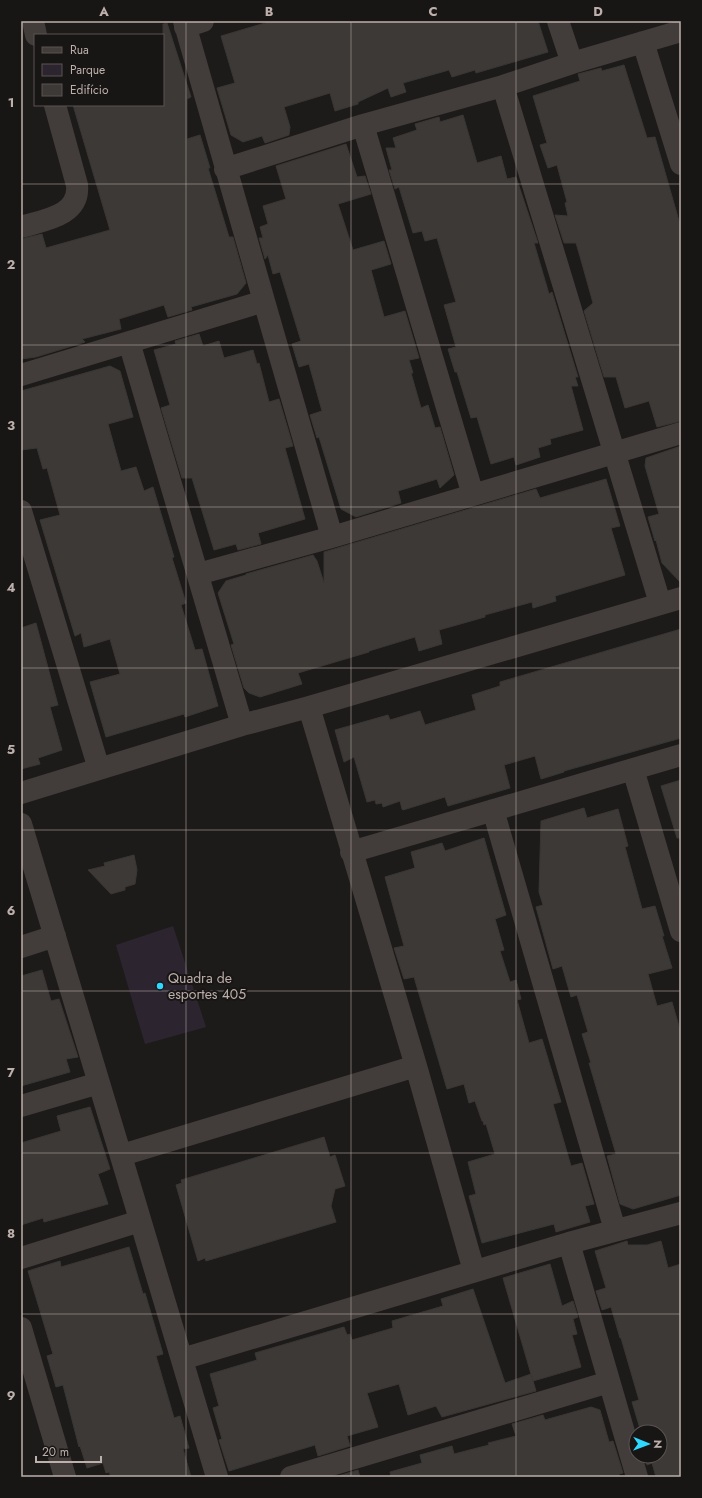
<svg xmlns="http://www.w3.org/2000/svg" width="702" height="1498" font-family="Jost,sans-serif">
<rect width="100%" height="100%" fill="#1d1b1a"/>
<path fill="#2c2530" d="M173,926l33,101 -61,17 -29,-99z"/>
<path fill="#3c3937" stroke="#393634" d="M272,21h266l10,31 -72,21 -1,-3 -23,7 -3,-7 -46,13 3,9 -15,5 -3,-9 -30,14v2l-23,7 -5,-18 -46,14 6,20 -1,8 -24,8 -3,-7 -19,6 -12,-7 -14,-47 18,-5 -14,-47z
M167,23l24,74 -4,2v40l13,-4 10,33h-2l21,69h4l13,46 -9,11 -46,13 1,3 -24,7 -4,-12 -45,14 2,10 -39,10 3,3 -49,15 -15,2v-120l21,-5 4,14 64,-18 -37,-125h90v-81z
M624,65l23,73 8,-1 26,91v193l-24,6 -8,-26 -24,7 -9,-31h-12l-20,-66 9,-8 -12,-43 -5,-17h-12l-9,-28 13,1 -3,-13 2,-1 -10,-37 -9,3 -8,-23 7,-2 -14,-47 47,-15 -2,-7 23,-6 1,3z
M463,115l14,48 24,-7 6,23 9,-2 22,66h-4l15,51 3,-2 26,85h-3l3,9h-7l12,44 -33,9 1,5 -13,4 2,9 -24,8 -2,-8 -23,7 -14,-47 -6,1 -14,-46h-2l-7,-23 8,-2 -12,-42 12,-3 -19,-64 -12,3 -3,-10 -9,2 -14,-46 -4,2 -6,-19h3l-6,-22h10l-3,-10 24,-8 -2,-6 24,-7 1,5z
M346,144l11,33 8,-1 6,18 -33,10 15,46 31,-9 7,23 -20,6 13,47 21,-6 14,47 -10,2 4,13h-2l10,35 7,-3 7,23 5,-1 14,48 -14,13 -3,-9 -39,12 3,12 -45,14 -15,-8 -22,-72 -2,1 -7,-23 12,-4 -13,-47 -10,3 -7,-23 9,-3 -21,-69 -7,2 -5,-19 -3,4 -6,-21h4l-3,-11 8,-3 -5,-18 23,-7 -10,-33z
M199,334l4,12 16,-5 5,17 29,-8 4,14 2,-1 10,39 10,-3 14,47 -8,2 20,71 -47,14 3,11 -23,6 -2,-6 -22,6 -22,-72h-10l-21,-70 9,-3 -16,-55 22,-6 -1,-3z
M110,366l10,5 13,46 -25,7 13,47 15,-4 8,24 9,-4 21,70 -2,1 14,45 -5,2 14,45 7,-1 16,57 -33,11 -1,-3 -78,23 -16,-55 30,-8 -10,-35 -26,8 -3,-14 -6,3 -35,-116 20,-5 -13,-47 -4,1 -6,-21 -16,2v-59z
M681,446v137l-19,-20 -6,-23 -1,1 -7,-24 11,-3 -14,-48 1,-8z
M606,479l14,47 -9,2 14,47 -70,21 1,5 -23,7 -1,-6 -47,13v2l-46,13 3,14 -23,7 -4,-14 -46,14v1l-71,21 4,11 -42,13 -11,-4 -5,-5 -13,-43 3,-1 -16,-51 8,-12 20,-6v-1l67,-19 4,6 7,22v-31l212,-63 4,9z
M36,623l22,82 -8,2 12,43 -24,8 2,6 -19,5v-141z
M681,629v109l-117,33v1l-23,7 -6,-23 -31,9 6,23 -62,18 -3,-9 -42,13 -1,-1 -2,-8 -17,6 -1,-4 -6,1 -1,-4 -8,2 -13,-45 -10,5 -9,-32 53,-15 2,5 30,-9 5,14 51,-15 -4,-15 28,-9v-4z
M681,780v58h-4l-16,-52z
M584,808l3,10 31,-9 10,37 -3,1 17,62 13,-3 9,30h-2l10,32 -24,6 9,32 15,-4 9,31v162l-48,14 -13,-5 -13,-48 9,-2 -27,-91h2l-9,-29 6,-2 -11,-37 -6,2 -9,-31 -9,3 -17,-62 7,-2 -4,-13 2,-71z
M484,838l22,77 -11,4 9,31 -4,1 10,31 6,-2 5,19 -4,1 12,43 13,-4 19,63 -8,2 18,62 11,-3 12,41 -9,2 5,16 -34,10 -2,-8 -72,19 -13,-47 7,-2 -8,-32 27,-8 -9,-30 -2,1 -1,-4h-1l-7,-20 -6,2 -5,-19 -17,5 -33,-112 -10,2 -10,-31 10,-2 -19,-69 30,-9 -4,-16 31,-9 3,8z
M134,855l3,15 -2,14 -10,3v3l-14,4 -23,-24 17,-4 -1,-3z
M42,970l9,31 8,-2 19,58 -12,2 4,13 -49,14v-110z
M90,1107l20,62 -12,5 10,30 -64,18 -1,-4 -22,7v-82l40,-12 -4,-15z
M324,1137l6,20 5,-2 10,31 -10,3 -4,17 5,16 -130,39 -1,-3 -7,3 -22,-76 6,-2 -1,-3z
M627,1241l1,4h19l14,-4 7,27 13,-4v213h-25l-4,-14 -5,2 -3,-9h16v-24h-19l-9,-30 7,-2 -18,-62h-1l-9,-31 -9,3 -6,-19 10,-3 -11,-37z
M129,1247l14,47 2,-1 18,61 -7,2 18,62 6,-2 9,32 -6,1 8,28h-80l-2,-5 -3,1 -3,-10 -16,5 -7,-22 -1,1 -16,-62 -7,2 -9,-31 6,-2 -25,-83 32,-10 1,6z
M550,1264l12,42 11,-5 5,16 -5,2 4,15 -5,1 9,32 -48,14 -30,-103z
M473,1289l32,94 26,-9 5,17 -94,26 -6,-11 -28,9 -9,-31 -32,9 11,34 -31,9 3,10 -32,10 -3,-11 -86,26 -10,-31 3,-1 -9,-31 6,-2 -9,-32 47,-14 -2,-7 89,-26 3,8 3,-1 2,6 41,-12 -1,-7 51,-15 -2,-7z
M591,1407l9,3 9,32 4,-1 10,32 -4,1 1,3h-229l-1,-5 32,-9 -2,-8 32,-9 2,8 35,-9 -1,-2 28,-7 -4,-12 31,-9 2,5z
M358,1470l2,7h-25z"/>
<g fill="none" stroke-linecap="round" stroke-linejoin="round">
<path stroke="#423d3a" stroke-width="22" d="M33,21l3,14
M184,21l80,280
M558,21l14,42
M185,27l18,-6
M643,42l38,122
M503,86l157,517
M363,125l110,370
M225,169l138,-44 140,-39 69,-23 109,-32
M21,227c23,-7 59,-11 56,-42l-22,-80
M129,342l113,383
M21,375l243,-74 68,236
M21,511l78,258
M198,574l134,-37 349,-104
M309,707l107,359 58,205
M633,769l48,162
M21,793l221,-68 67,-18 372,-109
M493,810l122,420
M21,824c66,218 131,435 196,653
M351,852l330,-97
M21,947l34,-11
M21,1106l78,-23
M122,1155l294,-89
M569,1243l68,234
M21,1258l119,-37
M21,1328l44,149
M182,1359l387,-116 112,-30
M291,1477l318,-95"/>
</g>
<path fill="none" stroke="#bdafab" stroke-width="1" stroke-opacity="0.55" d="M186,21v1456M351,21v1456M516,21v1456M21,184h660M21,345h660M21,507h660M21,668h660M21,830h660M21,991h660M21,1153h660M21,1314h660"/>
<circle fill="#2fd8ff" stroke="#181615" stroke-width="1.5" cx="160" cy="986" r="4"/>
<g text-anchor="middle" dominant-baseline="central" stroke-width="4" stroke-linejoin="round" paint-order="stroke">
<g font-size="14" fill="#bdafab" stroke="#181615" text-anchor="start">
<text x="168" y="978">Quadra de<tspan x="168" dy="16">esportes 405</tspan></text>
</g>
</g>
<rect width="702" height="1498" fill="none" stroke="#181615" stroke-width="44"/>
<rect x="34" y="34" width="130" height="72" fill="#181615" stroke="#5a5351"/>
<rect x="42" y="47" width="20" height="6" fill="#423d3a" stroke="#5a5351"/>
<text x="70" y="54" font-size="12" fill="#bdafab">Rua</text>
<rect x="42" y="64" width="20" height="12" fill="#2c2530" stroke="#5a5351"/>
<text x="70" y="74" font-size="12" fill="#bdafab">Parque</text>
<rect x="42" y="84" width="20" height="12" fill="#3c3937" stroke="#5a5351"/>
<text x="70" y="94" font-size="12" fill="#bdafab">Edifício</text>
<g transform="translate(648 1444) rotate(91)"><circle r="19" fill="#181615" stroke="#5a5351"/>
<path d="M0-3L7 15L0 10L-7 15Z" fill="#2fd8ff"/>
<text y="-6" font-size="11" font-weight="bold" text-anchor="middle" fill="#bdafab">N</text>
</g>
<path d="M36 1456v6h65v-6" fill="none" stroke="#bdafab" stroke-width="2"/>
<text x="42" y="1456" font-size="12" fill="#bdafab" stroke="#181615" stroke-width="3" paint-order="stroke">20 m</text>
<rect x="22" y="22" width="658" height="1454" fill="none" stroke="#bdafab" stroke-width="1.5"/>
<g font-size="13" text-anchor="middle" font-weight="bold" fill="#bdafab">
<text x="104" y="16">A</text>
<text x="269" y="16">B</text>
<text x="433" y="16">C</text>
<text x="598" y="16">D</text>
<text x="11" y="107">1</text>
<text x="11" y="269">2</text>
<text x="11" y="430">3</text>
<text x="11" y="592">4</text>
<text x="11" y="754">5</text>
<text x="11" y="915">6</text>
<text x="11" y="1077">7</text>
<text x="11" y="1238">8</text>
<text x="11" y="1400">9</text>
</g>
</svg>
